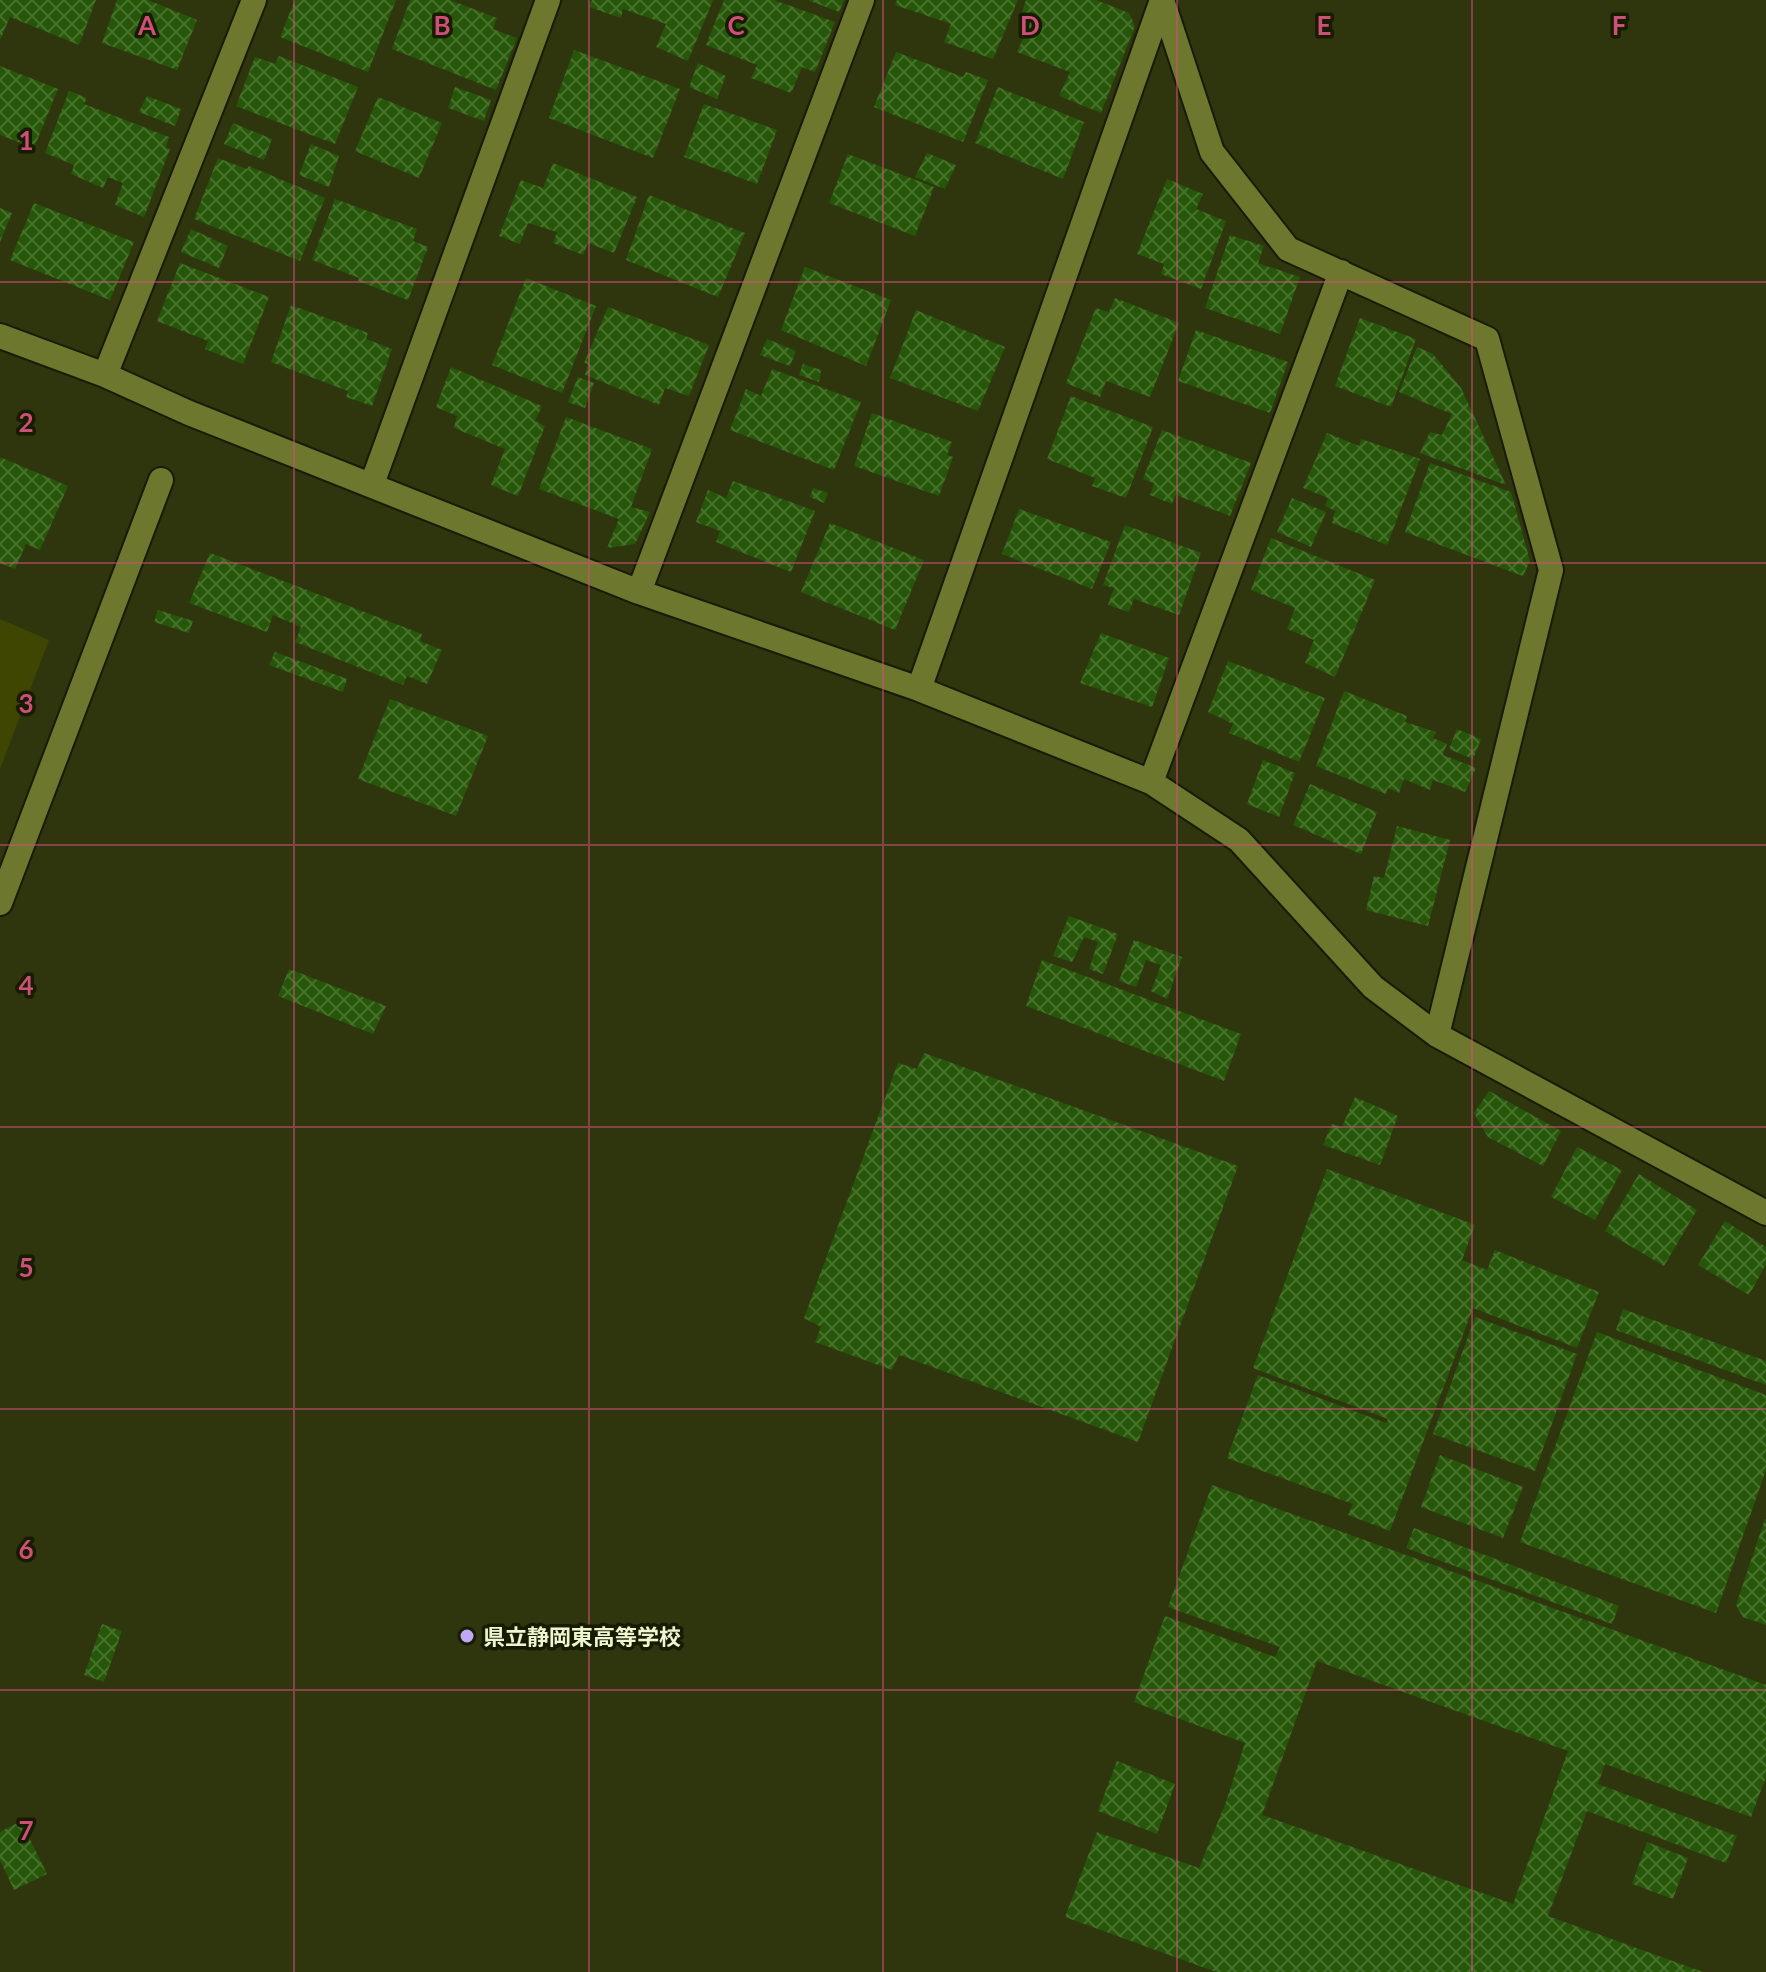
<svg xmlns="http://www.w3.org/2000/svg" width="1766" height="1972" font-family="Lato,'Noto Sans JP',sans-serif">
<defs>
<pattern id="building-cross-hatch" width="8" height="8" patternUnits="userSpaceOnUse" patternTransform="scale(2)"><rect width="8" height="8" fill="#265709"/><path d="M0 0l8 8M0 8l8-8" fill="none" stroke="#46702c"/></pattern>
</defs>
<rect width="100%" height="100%" fill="#2f350d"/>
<path fill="#3e4602" d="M0,619l49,21 -49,129z"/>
<path fill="url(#building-cross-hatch)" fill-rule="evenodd" d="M0,0h96l-17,45 -69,-28 -10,23z
M117,0h31l49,20 -20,50 -75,-27z
M295,0h101l-28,72 -88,-35z
M410,0h40l47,18 -4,11 24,9 -21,52 -104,-41z
M592,0h121l-25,61 -32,-14 10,-23 -43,-15 -2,9 -32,-11z
M724,0h50l61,22 -20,50 -13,-5 -11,26 -40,-15 6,-13 -51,-20z
M808,0h36l-5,12z
M897,0h121l-25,59 -49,-17 7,-18 -56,-19z
M1026,0h70l33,13 6,13 -34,87 -42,-17 11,-24 -53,-20 14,-31 -11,-4z
M574,50l106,39 -27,69 -104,-40z
M896,52l67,25 3,-5 22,8 -25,62 -89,-35z
M279,56l79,31 -23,57 -99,-38 19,-49 20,7z
M698,63l28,13 -9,23 -28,-12z
M0,66l58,23 -24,59 -34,-13z
M455,87l36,13 -7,21 -36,-13z
M998,87l86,35 -21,57 -88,-36z
M69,91l18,7 -3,6 85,33 -3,10 4,2 -26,68 -29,-12 8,-22 -15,-6 -5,11 -32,-14 3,-9 -29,-12z
M147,96l34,13 -6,17 -36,-14z
M378,97l64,26 -23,55 -64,-27z
M704,104l73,26 -20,54 -73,-27z
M233,123l39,16 -8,21 -40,-16z
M311,144l28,12 -10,31 -30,-12z
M927,153l29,12 -11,24 -30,-12z
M848,154l86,33 -19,49 -86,-33z
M218,158l29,11 2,-3 76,32 -25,63 -106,-42z
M553,163l84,34 -23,56 -26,-10 -5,12 -30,-12 4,-11 -29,-9 -8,21 -21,-8 22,-56 22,8z
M1167,179l36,15 -7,15 30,12 -25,68 -40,-15 3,-10 -27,-10z
M649,195l96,38 -27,64 -92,-37z
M335,199l82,30 -4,12 15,6 -20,53 -50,-19 1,-3 -47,-18z
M34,203l100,39 -24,58 -100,-40z
M0,208l12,5 -12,29z
M191,229l37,17 -9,22 -38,-16z
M1230,235l34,11 -6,17 42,14 -20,57 -75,-26z
M180,263l89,34 -26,67 -38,-15 3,-8 -51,-20z
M805,267l86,33 -25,66 -85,-36z
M526,278l70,28 -34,87 -70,-28z
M1115,298l64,25 -29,74 -44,-16 -6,16 -34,-14 30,-75 13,4z
M291,305l77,28 -2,6 26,10 -20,57 -26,-9 2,-6 -77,-29z
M608,307l101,38 -20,51 -24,-8 -6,17 -74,-30 3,-11 -4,-1z
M916,310l89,37 -27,64 -88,-33z
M1360,318l56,21 -25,68 -56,-21z
M1196,330l92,32 -18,51 -92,-32z
M767,339l29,12 -6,15 -30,-11z
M1417,347l16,7 28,34 45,97 -86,-32 10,-21 12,3 10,-21 -53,-22z
M803,364l18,6 -2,12 -20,-7z
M451,367l91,39 -7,15 10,5 -27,70 -27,-11 14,-36 -51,-21 3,-12 -21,-9z
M772,369l89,33 -27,68 -104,-40 16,-41 15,7z
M578,377l16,6 -9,25 -17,-6z
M1071,396l82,31 -27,71 -34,-12 3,-8 -48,-19z
M872,413l80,29 -5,13 6,2 -14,39 -85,-30z
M566,417l86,32 -21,58 19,5 -15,32 -28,4 12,-29 -80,-30z
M1162,430l89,33 -21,53 -54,-21 -4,9 -22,-9 4,-12 -11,-4z
M1327,433l32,13 2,-7 59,20 -33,86 -55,-22 3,-12 -10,-5 3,-8 -25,-10z
M0,457l68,29 -28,64 -14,-6 -11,25 -15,-6z
M1430,463l81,29 19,69 -7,15 -118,-44z
M733,481l82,30 -24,61 -75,-30 4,-11 -24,-9 12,-32 18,8z
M813,488l15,5 -4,10 -14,-6z
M1292,498l34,14 -15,35 -34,-15z
M1019,509l92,33 -19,47 -90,-35z
M830,523l94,37 -29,70 -94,-38z
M1125,525l76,28 -22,62 -45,-16 -5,13 -21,-7 6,-17 -11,-3z
M1271,538l104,42 -40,97 -30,-14 9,-23 -27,-11 8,-21 -44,-18z
M210,553l212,81 -2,7 22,9 -15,34 -20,-8 -4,9 -108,-43 6,-15 -28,-12 -6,17 -78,-29z
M158,610l35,11 -4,12 -35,-11z
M1101,633l68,25 -17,49 -72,-24z
M275,652l72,27 -4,13 -74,-27z
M1228,661l97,37 -26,64 -70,-29 4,-9 -25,-12z
M1344,691l63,25 -2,6 31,10 -3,6 14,6 -4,11 33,13 -11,24 -32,-12 -3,10 -26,-11 -5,14 -11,-5 -2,6 -70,-28z
M390,699l98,37 -32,80 -98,-37z
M1457,729l24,10 -8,20 -24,-10z
M1263,760l32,13 -16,44 -32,-13z
M1310,784l67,28 -16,42 -68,-29z
M1397,826l53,14 -22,86 -62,-16 8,-34 10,2z
M1069,916l49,18 -15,40 -14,-5 9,-27 -14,-5 -12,25 -19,-6z
M1134,940l48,17 -15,42 -16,-8 10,-26 -15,-5 -10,27 -17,-6z
M1042,960l199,74 -17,47 -198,-75z
M289,969l97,37 -13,28 -95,-38z
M924,1053l314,113 -100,276 -239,-87 -7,15 -77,-28 6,-15 -17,-9 94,-255 19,6z
M1489,1091l72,40 -18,35 -55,-29 -14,-24z
M1355,1097l43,19 -18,49 -57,-20 9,-21 10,3z
M1577,1147l45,23 -27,50 -44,-23z
M1327,1169l148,56 -13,35 25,10 8,-20 104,42 -22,56 -104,-40 -83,223 -42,-16 5,-11 -126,-46 31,-83 128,48 2,-4 -135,-51z
M1639,1174l58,36 -33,56 -59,-35z
M1725,1221l41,26v17l-17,31 -51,-30z
M1623,1309l143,52v24l-150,-55z
M1475,1317l102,37 -42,117 -102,-37z
M1597,1332l169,63v75l-50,143 -196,-71z
M1440,1455l83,32 -20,51 -82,-31z
M1212,1485l554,200v92l-15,40 -146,-53 -7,20 139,52 -11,27 -139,-52 -39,105 155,56h-487l-151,-55 32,-85 102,36 27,-66 19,-59 -111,-41 31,-86 110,41 5,-10 -112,-40zM1317,1661l251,90 -55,153 -251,-89z
M1765,1519h1v106l-23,-8 -7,-12z
M1414,1528l205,78 -7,18 -206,-76z
M102,1624l20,7 -18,51 -20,-7z
M1117,1761l58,23 -18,50 -59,-23z
M21,1821l26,53 -33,16 -14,-30v-28z
M1647,1842l41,16 -15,41 -41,-15z"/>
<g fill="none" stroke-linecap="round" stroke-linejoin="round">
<defs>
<path id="minor" d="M1162,0l50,152 76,97 199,90 64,231 -114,465
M0,336l105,39 84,38 450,179 280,97 232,93 88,58 134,147 64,48 329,178
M105,375l149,-375
M372,484l176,-484
M639,592l223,-592
M919,689l243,-689
M1151,782l190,-510
M0,903l161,-423"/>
</defs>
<use href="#minor" stroke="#181b05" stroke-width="28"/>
<use href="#minor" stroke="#6d782e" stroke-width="24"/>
</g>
<path fill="none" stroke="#cd5078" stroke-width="2" stroke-opacity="0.55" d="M294,0v1972M589,0v1972M883,0v1972M1177,0v1972M1472,0v1972M0,282h1766M0,563h1766M0,845h1766M0,1127h1766M0,1409h1766M0,1690h1766"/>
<circle fill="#bfa9f4" stroke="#171b00" stroke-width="3" cx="467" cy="1636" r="8"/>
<g text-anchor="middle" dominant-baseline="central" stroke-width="7" stroke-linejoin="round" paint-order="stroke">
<g font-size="22" font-weight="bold" fill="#eef6d1" stroke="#171b00" text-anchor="start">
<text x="483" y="1636">県立静岡東高等学校</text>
</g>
</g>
<g font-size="26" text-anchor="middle" font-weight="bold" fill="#cd5078" stroke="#171b00" stroke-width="7" stroke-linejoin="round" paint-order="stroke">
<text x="147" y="35">A</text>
<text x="442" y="35">B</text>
<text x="736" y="35">C</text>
<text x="1030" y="35">D</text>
<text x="1324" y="35">E</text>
<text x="1619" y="35">F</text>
<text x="26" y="150">1</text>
<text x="26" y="432">2</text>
<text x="26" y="713">3</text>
<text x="26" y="995">4</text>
<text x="26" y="1277">5</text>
<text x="26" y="1559">6</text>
<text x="26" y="1840">7</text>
</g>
</svg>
